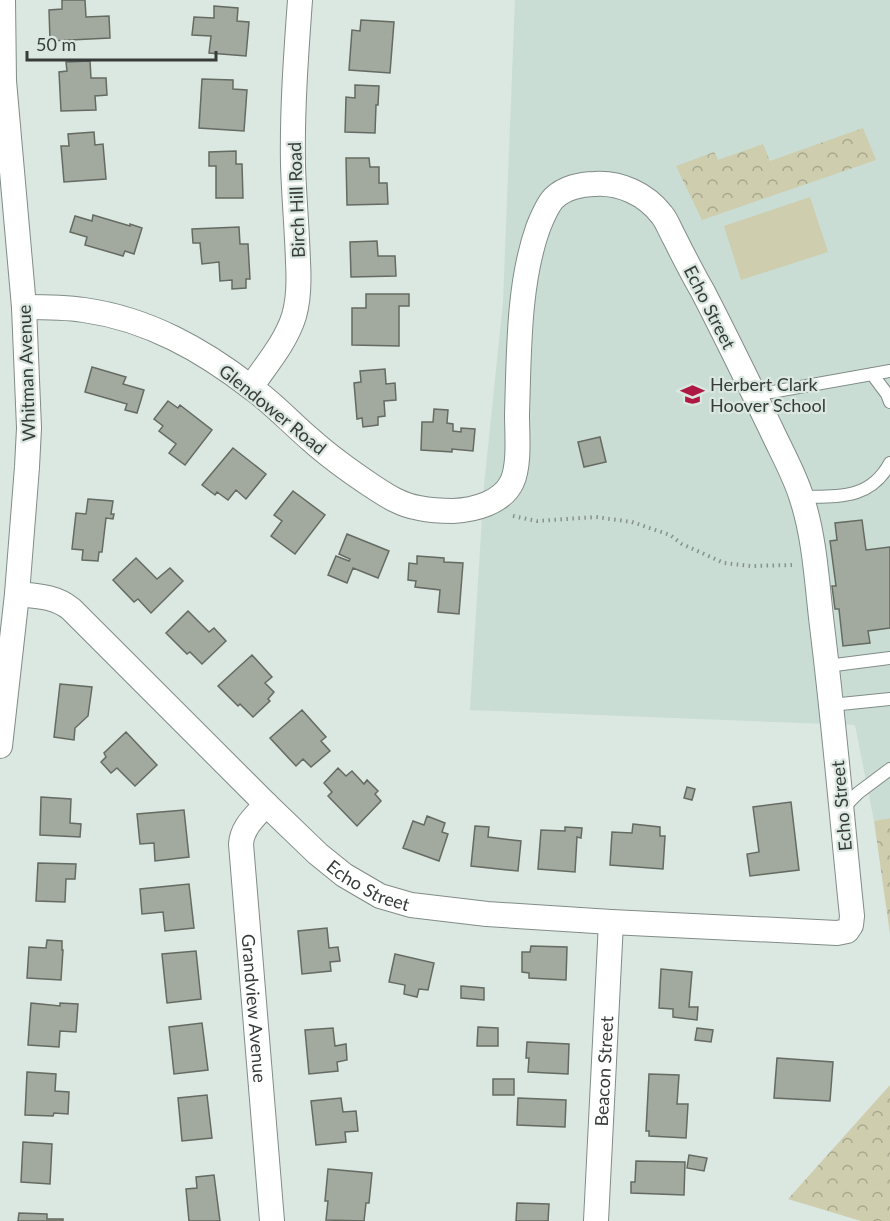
<svg xmlns="http://www.w3.org/2000/svg" width="890" height="1221" font-family="Lato,sans-serif">
<defs>
<pattern id="park-crowns" width="20" height="18" patternUnits="userSpaceOnUse" patternTransform="scale(1.5)"><rect width="20" height="18" fill="#cecdad"/><path d="M2 6a3 3 0 1 1 6 0M12 15a3 3 0 1 1 6 0" fill="none" stroke="#a8a88e"/></pattern>
</defs>
<rect width="100%" height="100%" fill="#dbe7e1"/>
<path fill="#c9ddd4" d="M515,0h375v818l-16,3 -19,-96 -385,-15 14,-224 19,-184z"/>
<path fill="url(#park-crowns)" d="M863,128l13,32 -174,60 -26,-54 38,-14 4,8 45,-16 7,17z
M890,818v116l-16,-113z
M890,1085v136h-29l-73,-22z"/>
<path fill="#cecdad" d="M810,197l18,55 -87,28 -17,-54z"/>
<path fill="#a2a99f" stroke="#656b62" stroke-width="1.5" d="M62,0h23l1,17 23,-1 1,22 -60,3 -1,-31 13,-1z
M214,6l24,2 -1,13 12,1 -3,34 -37,-3 2,-17 -19,-1 2,-18 20,1z
M361,20l33,2 -4,51 -41,-3 3,-40 8,1z
M90,61l1,17h15l1,17 -12,1 1,14 -35,1 -2,-39 8,-1 -1,-9z
M202,79l31,1v9l14,1 -3,41 -45,-3z
M355,85l24,1 -1,19h-2l-1,28 -30,-1 1,-35 9,1z
M94,132l1,13 8,-1 3,35 -42,3 -3,-36h8l-1,-12z
M236,151v13h6l1,34h-27v-32h-7v-14z
M346,158h23l1,9h9v16h8l1,21 -41,1z
M93,215l37,11v-2l12,4 -8,26 -9,-3 -2,5 -38,-11 2,-8 -17,-5 5,-16 17,5z
M239,227l1,17h8l2,35h-4v9l-14,1v-9l-12,1 -1,-19 -17,2 -2,-21h-7l-1,-14z
M377,241l1,15h17l1,20 -45,1 -1,-35z
M366,294h43v12h-10v40l-47,-1v-37h14z
M92,367l34,10 -3,7 21,6 -7,23 -12,-3 2,-6 -42,-12z
M385,369l1,15 9,-1 1,17 -12,1 1,15 -7,1v8l-15,2 -1,-9 -5,1 -3,-36 7,-1 -1,-11z
M168,401l10,7 2,-3 32,25 -27,35 -16,-12 7,-9 -17,-13 4,-5 -9,-7z
M434,409l14,1 -1,13 6,1v7l8,1v-4l14,1 -2,22 -21,-2v3l-31,-2 1,-28h11z
M600,437l6,25 -22,5 -6,-25z
M233,448l33,26 -20,25 -10,-9 -8,10 -11,-8 -2,3 -13,-10z
M293,491l32,24 -30,39 -24,-18 11,-15 -8,-6z
M88,499l25,2 -2,13h3l-1,5 -7,-1 -4,34h-3l-1,9 -16,-1 1,-10 -11,-1 4,-36 10,1z
M862,520l4,30 24,-3v81l-22,3 2,12 -27,3 -4,-37h-4l-3,-23h4l-6,-45 7,-1 -2,-17z
M347,534l42,17 -11,27 -25,-10 -6,15 -19,-8 8,-19 13,5 1,-2 -11,-5z
M417,556l27,2v4l19,1 -4,51 -21,-2 2,-22 -25,-3 1,-6 -8,-1 1,-17 8,1z
M136,558l21,21 13,-11 13,13 -32,32 -13,-14 -4,3 -21,-22z
M188,611l21,21 5,-4 12,13 -24,23 -12,-12 -3,2 -21,-21z
M252,655l20,22 -7,6 9,9 -6,7 2,2 -17,16 -13,-13 -2,2 -20,-20z
M60,684l32,3 -4,29 -13,12 -1,12 -20,-3z
M302,710l24,27 -5,4 9,10 -19,16 -8,-8 -7,7 -26,-28z
M126,732l31,33 -22,21 -18,-18 -6,5 -10,-11 5,-5 -2,-4z
M338,768l8,8 6,-5 12,13 3,-4 11,11 -3,3 6,7 -24,25 -29,-30 4,-4 -8,-9z
M687,787l8,2 -3,11 -8,-2z
M41,797l30,2 -1,24 11,1 -1,13 -40,-2z
M791,802l8,68 -49,6 -3,-22 12,-2 -6,-45z
M184,810l5,47 -34,4 -1,-18 -14,1 -3,-30z
M427,816l18,7 -3,9 6,2 -9,27 -36,-13 10,-27 11,4z
M633,824l27,3v9h5l-2,33 -53,-4 2,-33 20,1z
M475,826l14,1 -1,10 33,4 -3,30 -47,-5z
M565,827l17,1 -1,10 -4,-1 -2,35 -37,-3 3,-39 24,1z
M38,863l38,1 -1,15h-9l-1,23 -29,-1z
M189,884l5,44 -29,3 -2,-19 -21,2 -2,-25z
M327,928l2,20 9,-1 2,14 -10,1 1,9 -29,3 -4,-43z
M47,940l15,1v9h1l-2,30 -34,-2 2,-31 17,1z
M531,946l36,1 -1,33 -37,-2v-5l-7,-1v-20h8z
M196,951l5,48 -34,4 -5,-49z
M395,954l39,9 -6,27 -9,-1 -2,8 -13,-3 1,-9 -16,-3z
M661,969l31,3 -3,35h9l-1,13 -24,-3v-8l-14,-1z
M461,986l23,2v12l-23,-2z
M31,1003l29,3v-3l18,1 -2,28 -16,-1 -1,16 -31,-2z
M202,1023l6,47 -34,4 -5,-47z
M478,1027l20,1v18h-21z
M333,1028l2,18 11,-2 1,16 -10,2 1,9 -29,3 -4,-44z
M697,1028l16,2 -2,12 -16,-2z
M527,1042l42,2 -1,30 -40,-2 1,-14h-3z
M777,1058l56,4 -3,39 -56,-3z
M27,1072l29,2 -1,17 14,1 -1,22 -14,-1 -1,3 -28,-1z
M649,1074l30,1 -2,29h11l-2,34 -37,-2v-5h-3z
M493,1079h21v16h-21z
M207,1095l5,43 -30,3 -4,-43z
M341,1098l2,14 13,-1 2,20 -13,1 1,10 -30,3 -5,-44z
M518,1098l48,2 -1,27 -48,-2z
M23,1142l29,2 -2,40 -29,-2z
M689,1155l18,3 -3,13 -17,-3z
M636,1161l49,1 -1,33 -53,-2v-11h4z
M328,1169l44,4 -3,30h-3l-2,18 -38,-1 2,-19h-3z
M214,1175l6,46h-31l-3,-32 11,-1 -1,-11z
M517,1203l32,1 -1,17h-32z
M19,1213l28,1v5h16v2h-45z"/>
<g fill="none" stroke-linecap="round" stroke-linejoin="round">
<defs>
<path id="lane" d="M872,374l15,20 3,8
M755,395l135,-24
M802,497c36,-1 68,3 88,-34
M827,666l63,-8
M831,705l59,-6
M842,809l16,-16 32,-24"/>
<g id="street">
<path d="M251,387c15,-22 35,-45 43,-71 5,-17 5,-37 4,-54 -1,-33 -4,-65 -5,-97 -1,-55 3,-110 7,-165"/>
<path id="s1" d="M17,594c19,2 38,2 54,15l195,195 52,50 26,21 36,21 31,9 76,9 124,8 226,11 10,-2 4,-6 1,-9c-10,-97 -18,-194 -30,-290 -5,-41 -7,-87 -20,-127 -7,-24 -21,-48 -31,-70 -23,-47 -45,-93 -69,-139 -10,-17 -19,-35 -28,-53 -4,-7 -7,-16 -12,-22 -16,-21 -42,-33 -68,-31 -13,0 -30,4 -40,14 -7,7 -12,20 -16,30 -20,56 -19,126 -21,186 0,20 3,50 -5,68 -10,21 -38,28 -59,29 -11,0 -24,-1 -34,-3 -18,-3 -32,-12 -47,-22 -21,-14 -42,-29 -61,-46 -20,-17 -37,-36 -58,-51 -50,-39 -105,-70 -169,-79 -20,-3 -40,-3 -60,-3"/>
<path d="M0,746l17,-152 10,-127 2,-39 -5,-121 -20,-226 -1,-81"/>
<path id="s2" d="M266,804c-11,13 -24,23 -25,40l31,377"/>
<path id="s3" d="M596,1221l15,-299"/>
</g>
</defs>
<use href="#lane" stroke="#818c87" stroke-width="14"/>
<use href="#street" stroke="#818c87" stroke-width="26"/>
<path stroke="#88918d" stroke-width="4" stroke-dasharray="1.5 4.5" stroke-linecap="butt" d="M513,516l24,5 59,-4 36,5 38,13 12,9 42,19 27,3 41,-1"/>
<use href="#lane" stroke="#fff" stroke-width="12"/>
<use href="#street" stroke="#fff" stroke-width="24"/>
</g>
<defs>
<symbol id="school-bare" viewBox="-9 -9 18 18"><path d="M0-5L7-2L0 1L-7-2ZM-4 1L0 2.5L4 1V4Q0 6-4 4Z" fill="#ad1943" stroke="#dbe7e1" stroke-width="2.5" paint-order="stroke"/></symbol>
</defs>
<g fill-rule="evenodd">
<use href="#school-bare" x="676" y="378" width="33" height="33"/>
</g>
<g text-anchor="middle" dominant-baseline="central" stroke-width="4.5" stroke-linejoin="round" paint-order="stroke">
<g font-size="18" fill="#373c3a" stroke="#dbe7e1">
<text transform="translate(296 200) rotate(-92)">Birch Hill Road</text>
<text transform="translate(710 307) rotate(63)">Echo Street</text>
<text transform="translate(26 373) rotate(-92)">Whitman Avenue</text>
<text transform="translate(273 409) rotate(39)">Glendower Road</text>
<text transform="translate(841 806) rotate(-95)">Echo Street</text>
<text stroke="none"><textPath href="#s1" startOffset="465">Echo Street</textPath></text>
<text stroke="none"><textPath href="#s2" startOffset="213">Grandview Avenue</textPath></text>
<text stroke="none"><textPath href="#s3" startOffset="150">Beacon Street</textPath></text>
</g>
<g font-size="18" fill="#373c3a" stroke="#dbe7e1" text-anchor="start">
<text x="710" y="384">Herbert Clark<tspan x="710" dy="21">Hoover School</tspan></text>
</g>
</g>
<path d="M27 51v9h189v-9" fill="none" stroke="#373c3a" stroke-width="3"/>
<text x="36" y="51" font-size="18" fill="#373c3a" stroke="#dbe7e1" stroke-width="4.5" paint-order="stroke">50 m</text>
</svg>
